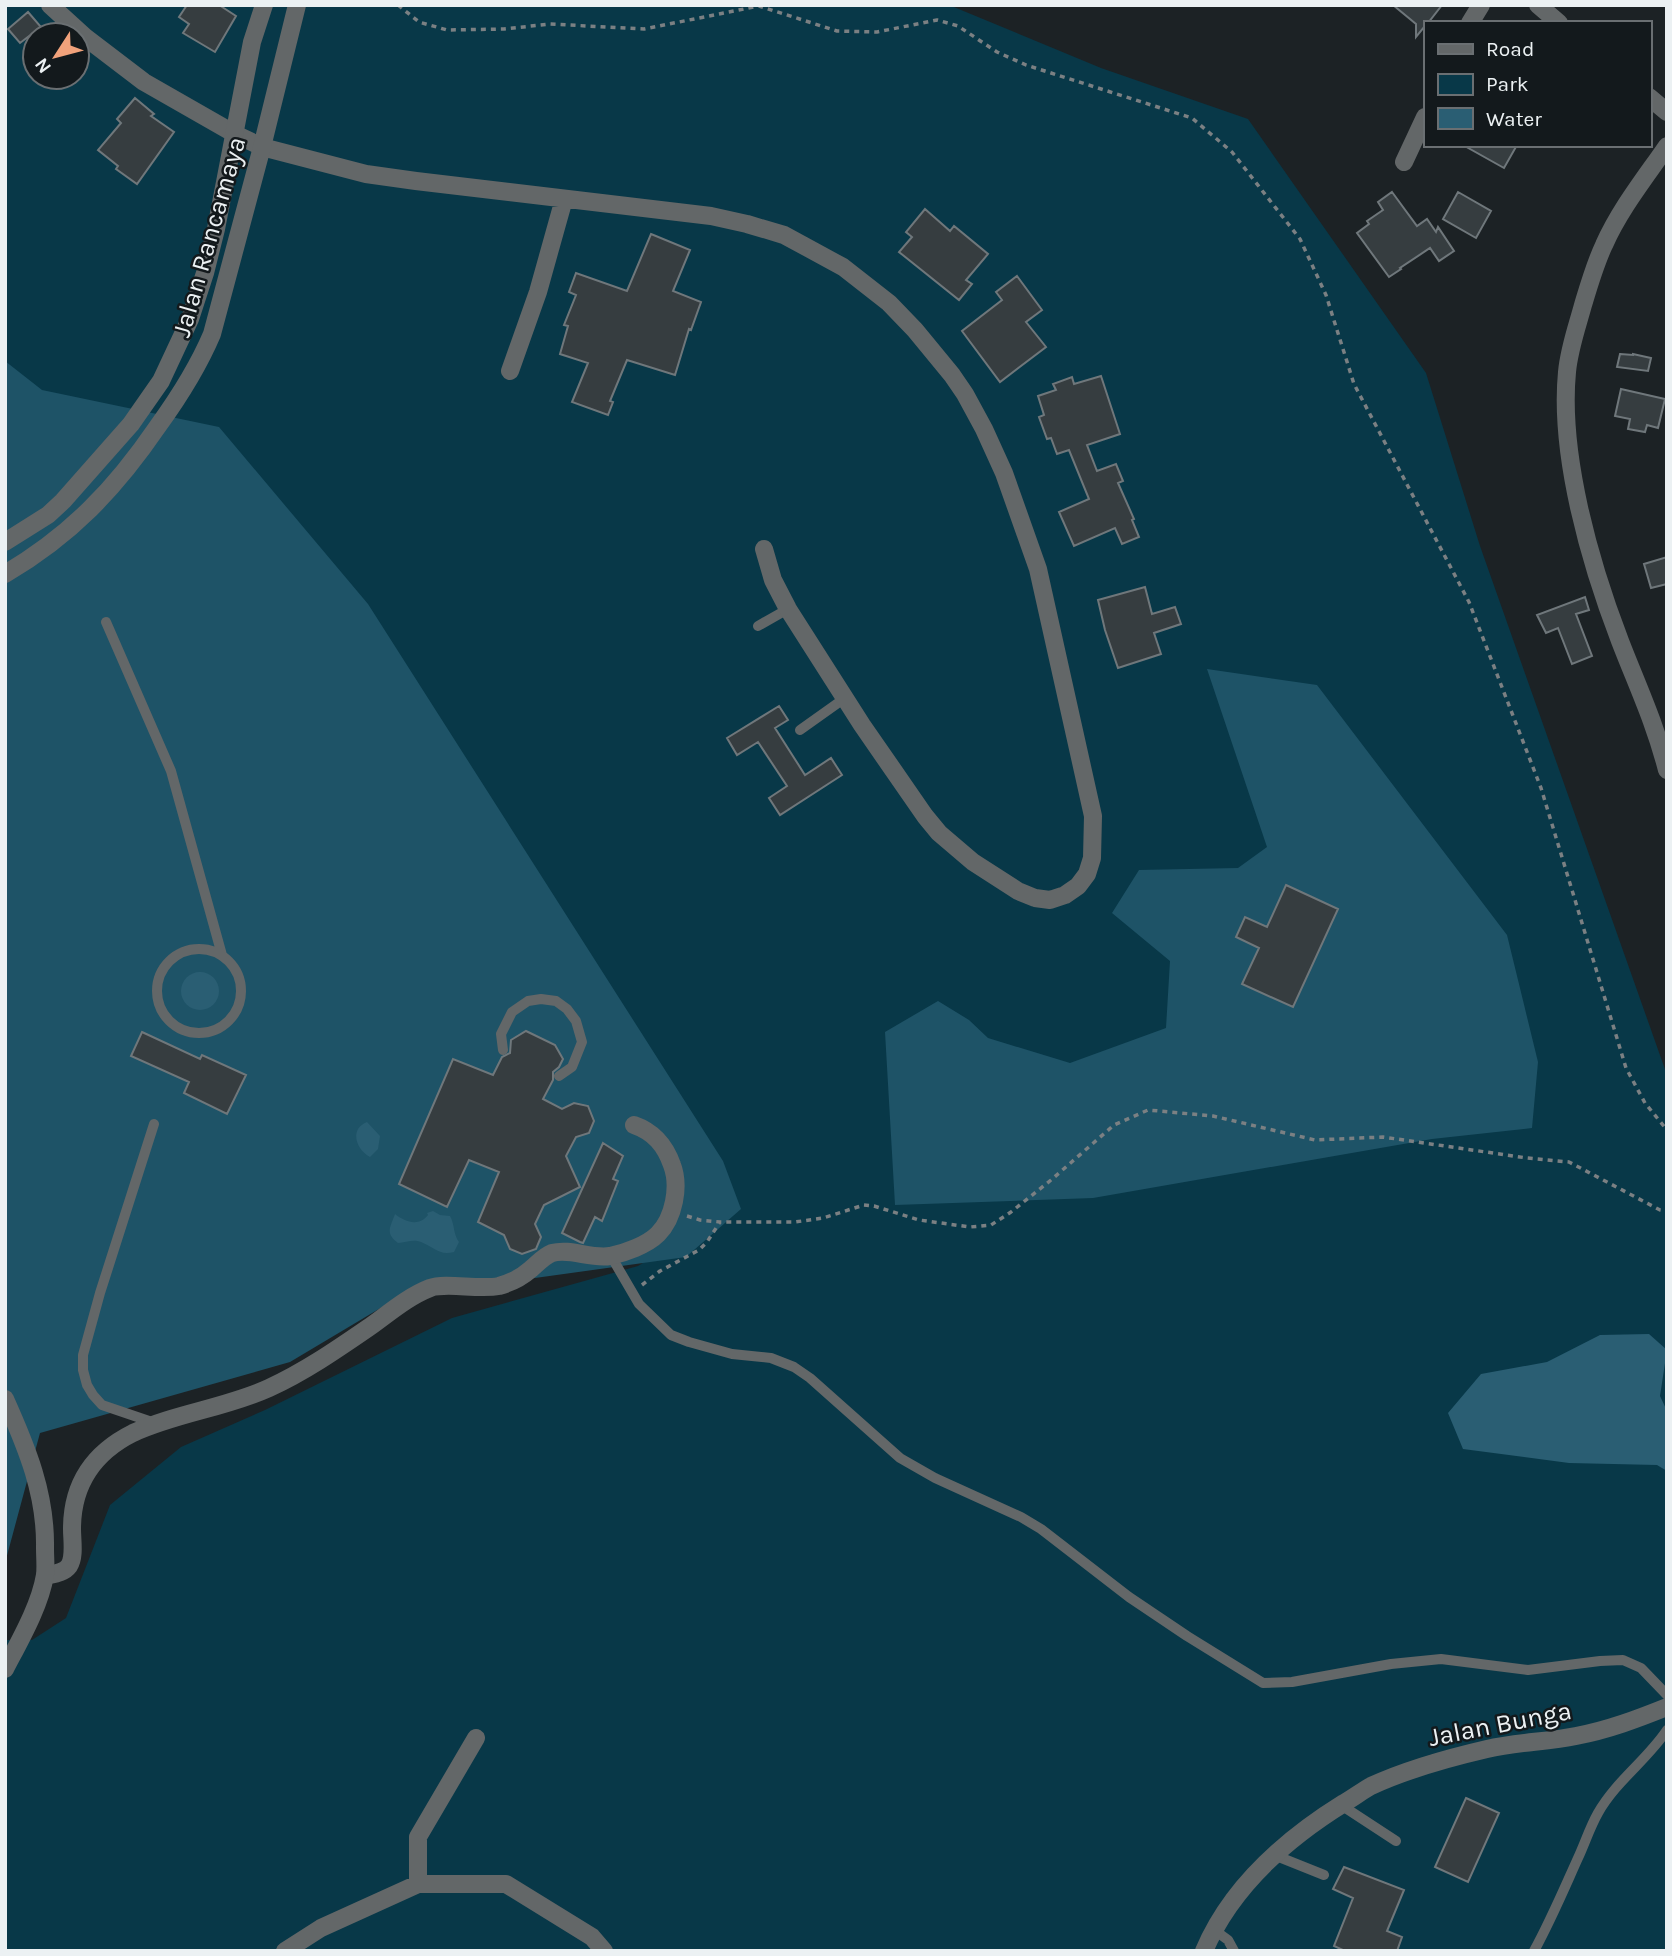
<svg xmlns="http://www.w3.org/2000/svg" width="1672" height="1956" font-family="Karla,sans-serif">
<rect width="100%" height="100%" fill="#1c2225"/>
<path fill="#083848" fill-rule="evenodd" d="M5,5h944l152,63 147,51 178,254 54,173 187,529v876h-1662v-311h27l34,-22 44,-113 71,-58 84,-37 187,-92 186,-52 38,-24 -671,-644zM35,35h42v42h-42z"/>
<path fill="#1e5367" d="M5,361l37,29 177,37 149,177 355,557 18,48 -55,48 -287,40 -109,65 -250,71 -35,130z
M1207,669l110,16 190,250 31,127 -6,66 -100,11 -339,59 -198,7 -10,-173 53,-31 31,19 19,18 82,25 96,-35 4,-67 -58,-48 27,-43 99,-2 29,-21z"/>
<path fill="#2a5e73" d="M181 991a19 19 0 1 1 38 0a19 19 0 1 1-38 0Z
M367,1122l13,14 -2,13 -8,8c-14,-7 -21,-28 -3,-35z
M433,1211l7,4 10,1c5,9 3,18 9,26l-5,10c-15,4 -20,-5 -33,-10 -7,-3 -15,0 -23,1 -13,-10 -8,-15 -3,-29 10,8 24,13 33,1l-1,-2z
M1649,1334l18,16 -7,46 7,15v60l-10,-6 -88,-2 -106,-14 -15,-36 33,-39 66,-12 53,-27z"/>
<path fill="#363d40" stroke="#6f777b" stroke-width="2" d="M187,5h32l17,11 -21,36 -32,-19 6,-9 -10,-7z
M1393,5h49l-14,18h-3v3l-9,11v-13z
M28,12l13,15 -21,16 -12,-14z
M135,98l19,16 -3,2 23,16 -37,52 -21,-15 2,-3 -20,-16 23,-27 -4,-4z
M1463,145h54l-13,23z
M1392,192l25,34 10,-7 9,13 2,-5 16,24 -15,10 -9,-13 -30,20 1,1 -12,8 -32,-44 12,-9 -2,-3 16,-11 -5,-8z
M1458,192l33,19 -15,27 -33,-19z
M925,209l25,22 4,-5 34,28 -22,26 6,4 -13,16 -60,-48 13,-15 -6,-5z
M651,234l39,16 -17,41 28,11 -10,28 -2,-1 -14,46 -48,-15 -17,41 3,1 -5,13 -36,-13 16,-39 -28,-9 8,-28 -4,-1 12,-30 -7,-3 7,-19 51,18z
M1017,276l25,34 -16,12 20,25 -46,35 -38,-51 40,-31 -6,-8z
M1620,354l13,1v-1l18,4 -3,13 -31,-4z
M1101,376l19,58 -33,11 10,26 19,-7 7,17 -5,2 16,36 -2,1 7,17 -17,7 -7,-16 -41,18 -15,-34 30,-13 -20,-49 -12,4 -6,-16 -4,1 -8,-22 5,-2 -6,-19 18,-6 -3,-6 19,-7 2,7z
M1621,389l44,10 -7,29 -11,-3 -2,7 -17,-3 2,-10 -15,-3z
M1667,557v27l-16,4 -7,-24z
M1145,587l7,27 23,-7 6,17 -27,9 7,21 -43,14 -13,-38 -7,-30z
M1585,597l4,13 -13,4 16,42 -20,8 -14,-36 -12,5 -9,-18z
M779,706l9,14 -13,8 30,47 26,-17 11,17 -62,40 -11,-17 18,-12 -29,-44 -21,13 -10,-17z
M1286,885l52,24 -45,98 -51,-23 17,-36 -23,-11 9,-20 22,10z
M526,1031l29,14 8,14 -4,8 -6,5v8l-10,19 19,10 12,-6 14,3 6,15 -5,12 -13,4 -10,19 14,31 -36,18 -9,19 6,13 -5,12 -14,5 -12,-5 -6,-14 -26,-13 21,-50 -30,-12 -22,47 -48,-23 54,-125 40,16 9,-18 8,-4 1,-13z
M142,1032l58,27 2,-4 44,20 -19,39 -43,-21 5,-11 -58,-26z
M603,1143l20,13 -10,23 5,2 -16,40 -7,-4 -12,26 -3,-1 -18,-9z
M1466,1798l33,15 -31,69 -33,-15z
M1344,1867l60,23 -17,41 15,6 -5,14h-52l-11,-5 19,-48 -20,-9z"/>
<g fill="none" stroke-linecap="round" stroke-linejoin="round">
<path stroke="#7b8083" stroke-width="3.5" stroke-dasharray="5 5" stroke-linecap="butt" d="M398,5l21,17 28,8 57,-1 46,-5 94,5 115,-23 78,25 40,1 60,-12 21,6 39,26 29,13 166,53 40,34 68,87 26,56 28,89 115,218 72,186 85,280 19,35 22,27
M687,1216l13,4 20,2h75l28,-4 41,-13 10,1 45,14 51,7 21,-2 20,-13 40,-32 63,-55 34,-15 65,6 102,24 68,-3 144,21 42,4 91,48 7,1
M642,1285l18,-14 39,-21 8,-8 13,-20"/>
<path stroke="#636768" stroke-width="10" d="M106,622l65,149 51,184
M758,626l30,-17
M800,730l45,-32
M157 991a42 42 0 1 1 84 0a42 42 0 1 1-84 0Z
M503,1050l-2,-16 11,-22 16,-11 13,-2 15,2 11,8 9,12 6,21 -10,25 -13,9
M154,1124l-54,169 -17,62v15l4,15 6,10 9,10 53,18
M611,1256l28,48 32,31 18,7 43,12 39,4 23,9 16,11 90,80 35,20 86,39 20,12 88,68 58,39 76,47 29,-1 99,-18 50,-5 87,11 72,-9 23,-1 18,8 26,27
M1341,1805l55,36
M1274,1855l50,20
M1213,1929l15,11 6,11
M1534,1951c17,-31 30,-62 44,-93 7,-15 12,-31 20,-45 18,-32 49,-53 69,-83"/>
<path stroke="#636768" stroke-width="18" d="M50,5l35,32 59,45 91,52 27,13 104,27 50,7 295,35 36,8 37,11 59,32 46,36 26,27 37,45 13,19 19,35 20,44 34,96 55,247 -1,42 -5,16 -9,12 -13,9 -15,5 -15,-2 -17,-7 -45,-29 -34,-29 -14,-17 -63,-91 -74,-116 -15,-29 -9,-31
M1538,5l21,18
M1470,23l11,-18
M1649,97l18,15
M1667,146c-22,32 -47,63 -63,99 -9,19 -15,40 -21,60 -6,22 -14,44 -16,67 -8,83 23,191 53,269 17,44 35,82 47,129
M1404,162l21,-45
M510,371l28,-79 26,-93
M45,1576c8,-2 19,-3 24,-10 6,-9 3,-26 3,-37 0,-45 21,-76 61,-96 43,-20 92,-25 136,-45 35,-16 67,-38 99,-60 20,-14 39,-31 62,-40 16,-6 48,2 69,-2 11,-3 23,-9 32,-17 6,-5 13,-13 21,-16 19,-5 38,6 58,3 15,-3 37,-11 48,-22 16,-16 22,-48 14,-69 -7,-20 -18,-33 -38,-40
M418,1884v-47l58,-99
M285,1951l36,-23 97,-44h88l86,53 12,14
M1204,1951c27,-64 82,-112 140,-148 9,-5 18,-12 27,-17 37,-17 77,-28 116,-37 29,-7 60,-7 89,-13 32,-6 61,-17 91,-29"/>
<path stroke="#636768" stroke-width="18" d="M5,542l43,-27 15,-14 68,-77 30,-43 29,-62 15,-46 11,-44 36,-187 12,-37
M5,574c66,-39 110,-85 153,-148 21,-29 40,-59 54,-92l50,-187 35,-142
M5,1399c22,49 41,95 40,149 0,9 1,19 0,27 -5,31 -26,67 -40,94"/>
</g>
<g text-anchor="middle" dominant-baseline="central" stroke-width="5" stroke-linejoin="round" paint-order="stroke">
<g font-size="26" fill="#ecf1f3" stroke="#13191c">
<text transform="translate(209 237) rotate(-74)">Jalan Rancamaya</text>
<text transform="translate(1500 1724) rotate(-11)">Jalan Bunga</text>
</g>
</g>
<rect width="1672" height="1956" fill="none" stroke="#ecf1f3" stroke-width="14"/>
<rect x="1424" y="21" width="228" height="126" fill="#13191c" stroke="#6a6f72" stroke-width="2"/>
<rect x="1438" y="44" width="35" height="10" fill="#636768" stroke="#6a6f72" stroke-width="2"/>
<text x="1486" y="56" font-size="21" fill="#ecf1f3">Road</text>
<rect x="1438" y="74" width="35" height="21" fill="#083848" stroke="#6a6f72" stroke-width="2"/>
<text x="1486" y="91" font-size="21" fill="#ecf1f3">Park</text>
<rect x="1438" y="108" width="35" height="21" fill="#2a5e73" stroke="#6a6f72" stroke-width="2"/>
<text x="1486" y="126" font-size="21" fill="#ecf1f3">Water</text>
<g transform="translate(56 56) rotate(234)"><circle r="33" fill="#13191c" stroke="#6a6f72" stroke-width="2"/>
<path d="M0-5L12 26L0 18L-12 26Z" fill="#f1a27b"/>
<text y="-10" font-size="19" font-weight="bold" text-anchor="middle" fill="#ecf1f3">N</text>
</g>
</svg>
